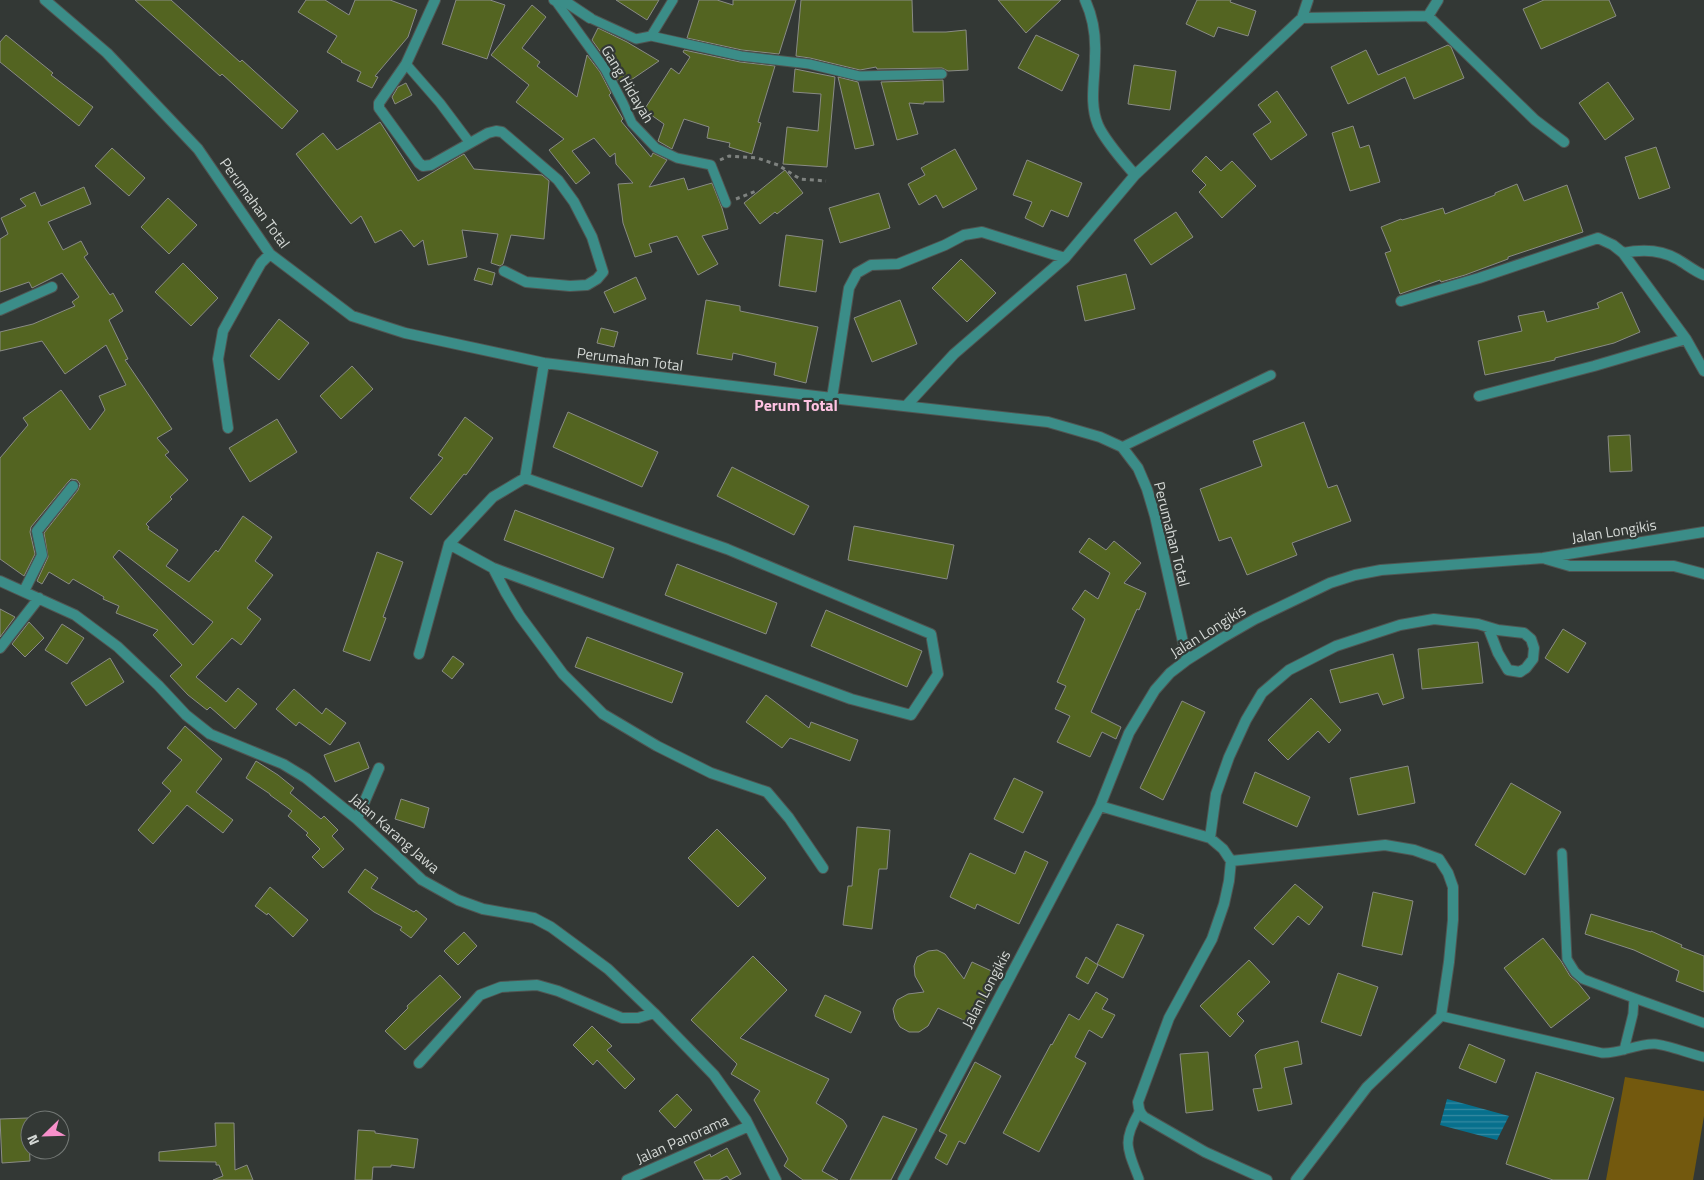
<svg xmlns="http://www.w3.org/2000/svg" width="1704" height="1180" font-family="'Titillium Web',sans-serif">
<defs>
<pattern id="water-rules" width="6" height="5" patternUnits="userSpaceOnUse" patternTransform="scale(1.25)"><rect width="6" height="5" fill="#07708d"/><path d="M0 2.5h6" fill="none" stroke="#368aa1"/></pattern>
</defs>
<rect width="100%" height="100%" fill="#333835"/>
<path fill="#73590e" d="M1625,1077l79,14v25l-11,64h-87z"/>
<path fill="url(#water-rules)" d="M1447,1099l62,17 -12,24 -57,-15z"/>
<path fill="#536421" stroke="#898b85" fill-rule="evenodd" d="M135,0h36l69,62 2,-2 56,51 -16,18 -60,-55 -2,2z
M306,0h19l24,15 6,-15h35l27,10 -9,27 -33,39 3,1 -6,11 -15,-7 4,-9 -20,-10 1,-1 -15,-9 10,-16 -39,-24z
M456,0h34l15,5 -18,54 -45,-15z
M616,0h43l-12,20z
M699,0h18l16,5v-5h63l-17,54 -37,-4 -55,-12z
M801,0h111l1,32h33l20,-2 2,40 -20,1 -6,-3 -65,1 -1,-2 -16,3 -50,-12 -14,-2z
M998,0h63l-35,33z
M1197,0h34l-1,2 26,9 -8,25 -30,-9 -4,10 -28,-13z
M1544,0h65l7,16 -75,33 -18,-40z
M532,5l14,12 -24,31 18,14 -3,4 40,31 10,-42 13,17 11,21 -2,2 14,24 -2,2 30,36 2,-4 14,7 -18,27 35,-9 4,12 24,-7 10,25 6,21 -26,7 16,28 -20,11 -21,-39 -28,8 3,8 -17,5 -12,-34 -5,-39 15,-1 -17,-19 -1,-11 -5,4 -16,-19 -22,13 18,22 -14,11 -27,-34 15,-11 -48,-37 13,-17 -38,-30z
M598,28l29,14 32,19 -28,19 -7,-4 -5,6 -9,-17 -18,-25z
M6,35l47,38 -2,2 42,32 -14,19 -79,-64v-20z
M1036,35l43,20 -17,36 -44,-23z
M1448,45l3,2 13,31 -50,21 -9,-22 -57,27 -17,-37 35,-17 12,25z
M684,50l56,12 35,4 -17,56 3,1 -9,31 -23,-7 1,-4 -23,-5 2,-11 -25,-8 -12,30 -14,-8 6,-17 -20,-14 27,-42 8,6 11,-17 -7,-5z
M1134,65l42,6 -6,39 -42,-6z
M795,69l40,8 -8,90 -44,-3 4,-37 31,4 3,-37 -28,-2z
M838,77l20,5 16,63 -19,4z
M943,80l1,22h-20v2l-15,-1 9,31 -21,6 -16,-58z
M1608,82l26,37 -29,21 -26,-37z
M406,83l6,12 -17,9 -3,-7 6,-10z
M1277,91l30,44 -36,25 -18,-26 18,-12 -13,-17z
M380,122l38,59 46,-27 10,15 68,6 7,6 -5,58 -33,-4 -8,29 -3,2 -9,-3 7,-29 -36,-4 5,27 -39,8 -5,-25 -9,7 -13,-17 -26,13 -14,-27 -10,8 -55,-70 27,-21 14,17z
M1353,126l7,22 9,-3 11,37 -30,9 -18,-58z
M1656,147l14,41 -31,11 -14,-42z
M112,148l33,30 -16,18 -34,-30z
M955,149l22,40 -34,19 -7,-13 -17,10 -11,-21 17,-9 -4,-7z
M1206,156l15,15 11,-10 24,25 -34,32 -23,-26 7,-7 -14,-14z
M1027,160l55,23 -14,34 -17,-7 -8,17 -18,-9 7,-16 -19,-7z
M785,170l18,23 -26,21 -2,-2 -15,12 -16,-21z
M1517,184l7,17 43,-16 16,47 -75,25v2l-43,16 -24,7 -1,-2 -40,14 -15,-41 6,-2 -10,-24 20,-8 1,1 41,-12 2,6 50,-19v-2z
M84,187l7,17 -43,18 15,28 18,-9 7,13 -4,3 26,38 3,-2 10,18 -14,9 19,39 -3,1 47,69 -15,9 12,14 -4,3 23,25 -18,17 2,2 -26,25 3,3 -1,2 30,21 -12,16 23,16 27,-32 2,2 25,-36 29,21 -17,24 18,14 -26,33 14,11 -20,26 -9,-7 -36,39 30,25 12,-14 19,16 -22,25 -25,-22 -3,3 -19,-15 -18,-19 12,-11 -29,-30 5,-5 -42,-17 3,-7 -16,-7 1,-2 -31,-18 -4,5 -20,-12 -7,12 -5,-3 11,-24 -4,-24 34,-43 2,-6 -3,-4 -6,-1 -3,3 -37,45 -1,5 5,22 -11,22 -24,-17v-101l28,-33 -5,-7 38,-28 29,40 15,-20 -6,-14 27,-11 -20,-40 -41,29 -23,-33 -42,10v-19l33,-8 42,-18 -3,-4 7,-5 -17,-24 -30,15 -3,-6 -29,10v-53l8,-5 -7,-16 25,-12 -6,-7 15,-7 6,14zM119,550l94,72 -20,23 -80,-88z
M879,193l11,35 -50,15 -11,-35z
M168,198l29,27 -28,29 -28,-27z
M1176,212l17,25 -42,28 -17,-25z
M786,235l37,5 -7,52 -37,-6z
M961,259l35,34 -29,29 -35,-34z
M183,263l35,35 -27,28 -36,-34z
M478,268l17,5 -3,12 -18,-5z
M1126,274l9,35 -50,12 -8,-35z
M636,277l10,22 -32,14 -10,-21z
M1622,292l18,40 -26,11 -59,15v2l-70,15 -7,-34 44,-10 -4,-15 26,-5 3,11 52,-14 -2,-5z
M706,300l34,6v5l78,16 -12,56 -32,-8 2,-12 -43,-10 -1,7 -35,-6z
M900,300l17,44 -45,18 -18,-44z
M279,319l30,24 -30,37 -29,-24z
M601,328l17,4 -4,15 -17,-4z
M352,366l21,23 -32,30 -21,-23z
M568,412l90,40 -16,35 -89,-40z
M465,417l28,21 -27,37 -2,-1 -33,41 -21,-17 33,-40 -5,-3z
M277,419l20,33 -47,30 -21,-34z
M1304,422l24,66 9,-3 14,36 -59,22 5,12 -50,20 -16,-38 -12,4 -19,-52 62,-23 -9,-25z
M1630,435l2,36 -22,1 -2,-36z
M732,467l77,39 -15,29 -77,-39z
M515,510l99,38 -11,30 -99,-38z
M854,526l100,19 -7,34 -99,-19z
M1089,538l17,12 8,-9 27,22 -17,20 22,10 -7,17 -2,-1 -46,103 30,15 -5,12 -14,-7 -12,25 -33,-15 13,-26 -15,-7 11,-23 -9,-4 28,-63 -13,-10 13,-19 13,9 12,-26 -31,-21z
M377,552l26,10 -20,55 3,1 -16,43 -27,-10z
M677,564l100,39 -11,31 -101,-39z
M0,609l15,8 -15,20z
M826,610l96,41 -15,36 -96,-41z
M29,622l15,16 -19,19 -13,-13z
M62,624l22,14 -17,26 -22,-14z
M1563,629l23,14 -18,30 -23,-15z
M587,637l96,36 -11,30 -97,-36z
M1478,642l5,41 -61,6 -4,-40z
M1393,654l11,44 -21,7 -5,-12 -38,10 -10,-33z
M453,656l11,8 -12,15 -10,-8z
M110,658l14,24 -38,24 -15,-23z
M294,689l28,25 4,-6 20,15 -16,22 -31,-23 -3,4 -20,-17z
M766,695l43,33 2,-6 47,18 -8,21 -60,-23 -8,10 -36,-26z
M1311,698l30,32 -12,13 -11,-12 -30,29 -20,-20z
M1182,701l23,11 -42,88 -23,-12z
M185,726l37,33 -26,33 37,28 -10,13 -36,-28 -34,39 -15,-14 33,-39 -9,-8 20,-23 -15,-12z
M359,742l10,26 -34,14 -11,-27z
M256,761l22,14 16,13 -4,5 31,26 3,-3 14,14 -6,6 12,13 -21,19 -11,-11 8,-8 -14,-14 2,-2 -20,-17 4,-5 -22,-16v-1l-24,-16z
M1408,766l7,37 -57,12 -8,-37z
M1255,772l55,25 -13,30 -54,-24z
M1014,778l29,14 -20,41 -29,-14z
M1511,783l50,29 -36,63 -50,-30z
M401,799l28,9 -5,20 -29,-9z
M857,827l33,3 -3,39h-8l-7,60 -29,-4 5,-39h4z
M717,829l49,49 -28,29 -50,-49z
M1025,851l23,11 -29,62 -42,-20 -2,5 -25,-12 20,-44 45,21z
M365,869l13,9 -7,10 43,24 2,-2 11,9 -16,19 -11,-8 2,-3 -28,-15 -26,-20z
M1295,884l28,23 -14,18 -11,-9 -25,29 -19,-17z
M270,887l38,33 -15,17 -25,-24 -1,2 -12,-9z
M1373,892l40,9 -11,54 -40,-9z
M1591,914l60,18v-1l31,14 -1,2 23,9v36l-28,-11 3,-10 -45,-21 -49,-16z
M1117,924l27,11 -21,43 -26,-14z
M464,932l13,14 -19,19 -14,-14z
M1543,938l18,23 9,15 8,7 12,15 -39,30 -47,-60z
M937,950l8,4 19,25 8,-17 26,12 -24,51 -36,-17 -10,18 -9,6h-10l-9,-5 -5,-8 -2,-10 4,-9 11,-6 16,-2 -9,-16 -1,-10 3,-9 11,-6z
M753,956l34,34 -47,48 89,41 -13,24 27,17 4,6 -25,45 16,9h-35l-19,-14 4,-7 -34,-59 6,-9 -29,-17 6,-10 -46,-44z
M1086,957l12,8 -10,19 -12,-7z
M1249,960l21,22 -33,32 7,7 -14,16 -30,-31z
M1338,973l40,14 -17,49 -40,-14z
M440,975l21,22 -56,53 -20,-19 23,-23 -1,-2z
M1096,992l12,7 -6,10 13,6 -13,23 -13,-8 -14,27 11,6 -47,89 -36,-19 48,-89 1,1 17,-31 10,6z
M825,995l36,17 -10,21 -36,-17z
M592,1026l20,20 -5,4 28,29 -10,10 -28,-29 -4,5 -20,-20z
M1298,1041l4,23 -18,4 8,36 -34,7 -5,-22 9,-1 -7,-33 5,-5z
M1469,1044l36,16 -9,23 -37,-15z
M1208,1052l5,58 -27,3 -6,-59z
M975,1062l26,14 -36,68 -6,-3 -12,24 -12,-7 12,-23 -8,-4z
M1536,1072l78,26 -26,82h-35l-47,-16z
M677,1094l15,16 -17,18 -16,-17z
M883,1116l34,13 -26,51h-41z
M28,1118l2,43 -28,2 -2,-44z
M215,1123h19l1,47 12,-5 6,15h-40l10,-4 -4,-11h-3v-3l-57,-1v-9l57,-6z
M358,1130l17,1v2l43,6 -4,29 -23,-3v2h-18l-1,13h-17z
M727,1148l14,26 -11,6 -3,-4 -8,4h-15l-10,-18 16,-8 1,3z"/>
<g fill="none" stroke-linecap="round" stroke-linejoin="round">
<defs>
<path id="lane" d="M555,0l50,69 18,34 9,20 24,25 21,10 34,7 15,38
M590,18l46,21 15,-3 90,20 68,8 50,12 83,-2
M651,36l22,-36
M406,64l34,39 30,40
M1122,447l149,-72
M1562,853l5,106 8,13 8,7 51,19
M1441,1016l161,37c18,1 35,-10 53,-9 13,1 35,10 49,13
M1624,1050l9,-36 1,-16 70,25
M1139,1179c-12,-31 -17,-37 0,-67"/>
<path id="street" d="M45,0l62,53 91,96 72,105 82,62 53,17 139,30 288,35 216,24 52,15 22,10 16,21 9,21 8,27 32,144
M435,0l-29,64 -27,39v5l40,55 4,3 8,-1 57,-32 8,-2 6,1 56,48 16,22 18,35 11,35 -6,7 -10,6 -17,1 -44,-4 -22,-11
M554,0l15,4 21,14
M1085,0c8,17 11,37 10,56 0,24 -6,47 3,69 7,16 26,37 37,50
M1428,16l107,104 29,22
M1302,18l126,-2 10,-16
M1623,253c19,-4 37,-4 54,6 9,5 17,12 27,16
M1401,301l78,-23 119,-40 15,7 10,8 63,86 18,32
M0,310l52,-23
M1479,396l115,-30 92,-27
M832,398l17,-110 8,-15 14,-8 27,-1 47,-19 19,-10 18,-3 83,26
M906,406l48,-52 111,-96 70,-83 167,-157 6,-18
M228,428l-10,-69 5,-28 30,-54 8,-14 9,-9
M449,544l44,24 358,131 60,16 27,-41 -7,-40 -204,-85 -202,-71
M1546,559l24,7h104l30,8
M493,568l13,25 14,23 43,58 40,40 54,32 54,27 56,19 22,26 34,50
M0,581l75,34 43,32 40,38 28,30 24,19 73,30 23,14 51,41 65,61 36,20 25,9 51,9 17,9 57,42 46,44 60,62 32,45 30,60
M24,591l18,-36 -5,-24 36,-45
M0,648l39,-50
M419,654l30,-110 44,-47 32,-19 19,-115
M1100,806l110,32 13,11 8,12 -2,20 -5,23 -12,35 -43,79 -31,84c1,7 1,10 6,15l61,35 62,28
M357,819l22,-51
M1210,838l6,-44 13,-37 17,-37 16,-27 27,-23 47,-24 64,-21 34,-6 44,5 20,6 26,3 7,6 3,9 -1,11 -7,9 -6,4 -12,-2 -10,-17 -10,-26
M1231,861l154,-16 29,5 25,9 9,14 5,14v33l-4,42 -8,54 -74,71 -71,93
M419,1063l61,-68 21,-8 36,-2 21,6 64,27h16l16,-5
M627,1180l122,-54
M903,1180l197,-374 29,-73 26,-43 15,-17 17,-13 35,-22 33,-19 75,-36 25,-8 26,-5 162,-12 161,-26"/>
</defs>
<use href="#lane" stroke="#505552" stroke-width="11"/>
<use href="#street" stroke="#505552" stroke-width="12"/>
<path stroke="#7e827f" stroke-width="3" stroke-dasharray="4 4" stroke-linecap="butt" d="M720,160l9,-4 28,2 21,7 22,14 26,2
M736,199l20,-8"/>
<use href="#lane" stroke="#3b8d88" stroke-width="9"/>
<use href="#street" stroke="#3b8d88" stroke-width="10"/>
</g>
<g text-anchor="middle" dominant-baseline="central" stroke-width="4.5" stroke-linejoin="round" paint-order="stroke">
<g font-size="15" fill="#d4d8d5" stroke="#333835">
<text transform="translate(628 84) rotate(59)">Gang Hidayah</text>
<text transform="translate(255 203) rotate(54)">Perumahan Total</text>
<text transform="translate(630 359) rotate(7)">Perumahan Total</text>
<text transform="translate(1614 531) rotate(-9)">Jalan Longikis</text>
<text transform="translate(1172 534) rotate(76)">Perumahan Total</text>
<text transform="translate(1208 631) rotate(-32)">Jalan Longikis</text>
<text transform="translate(395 833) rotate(41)">Jalan Karang Jawa</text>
<text transform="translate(986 989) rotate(-62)">Jalan Longikis</text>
<text transform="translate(682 1139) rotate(-24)">Jalan Panorama</text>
</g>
<g font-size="16" font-weight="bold" fill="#ffc3e3" stroke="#333835">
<text x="796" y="405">Perum Total</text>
</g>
</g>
<g transform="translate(45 1135) rotate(247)"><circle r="24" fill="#333835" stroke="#737875"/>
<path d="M0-4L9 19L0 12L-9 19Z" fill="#f890cb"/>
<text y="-8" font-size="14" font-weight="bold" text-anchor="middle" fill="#d4d8d5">N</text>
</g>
</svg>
